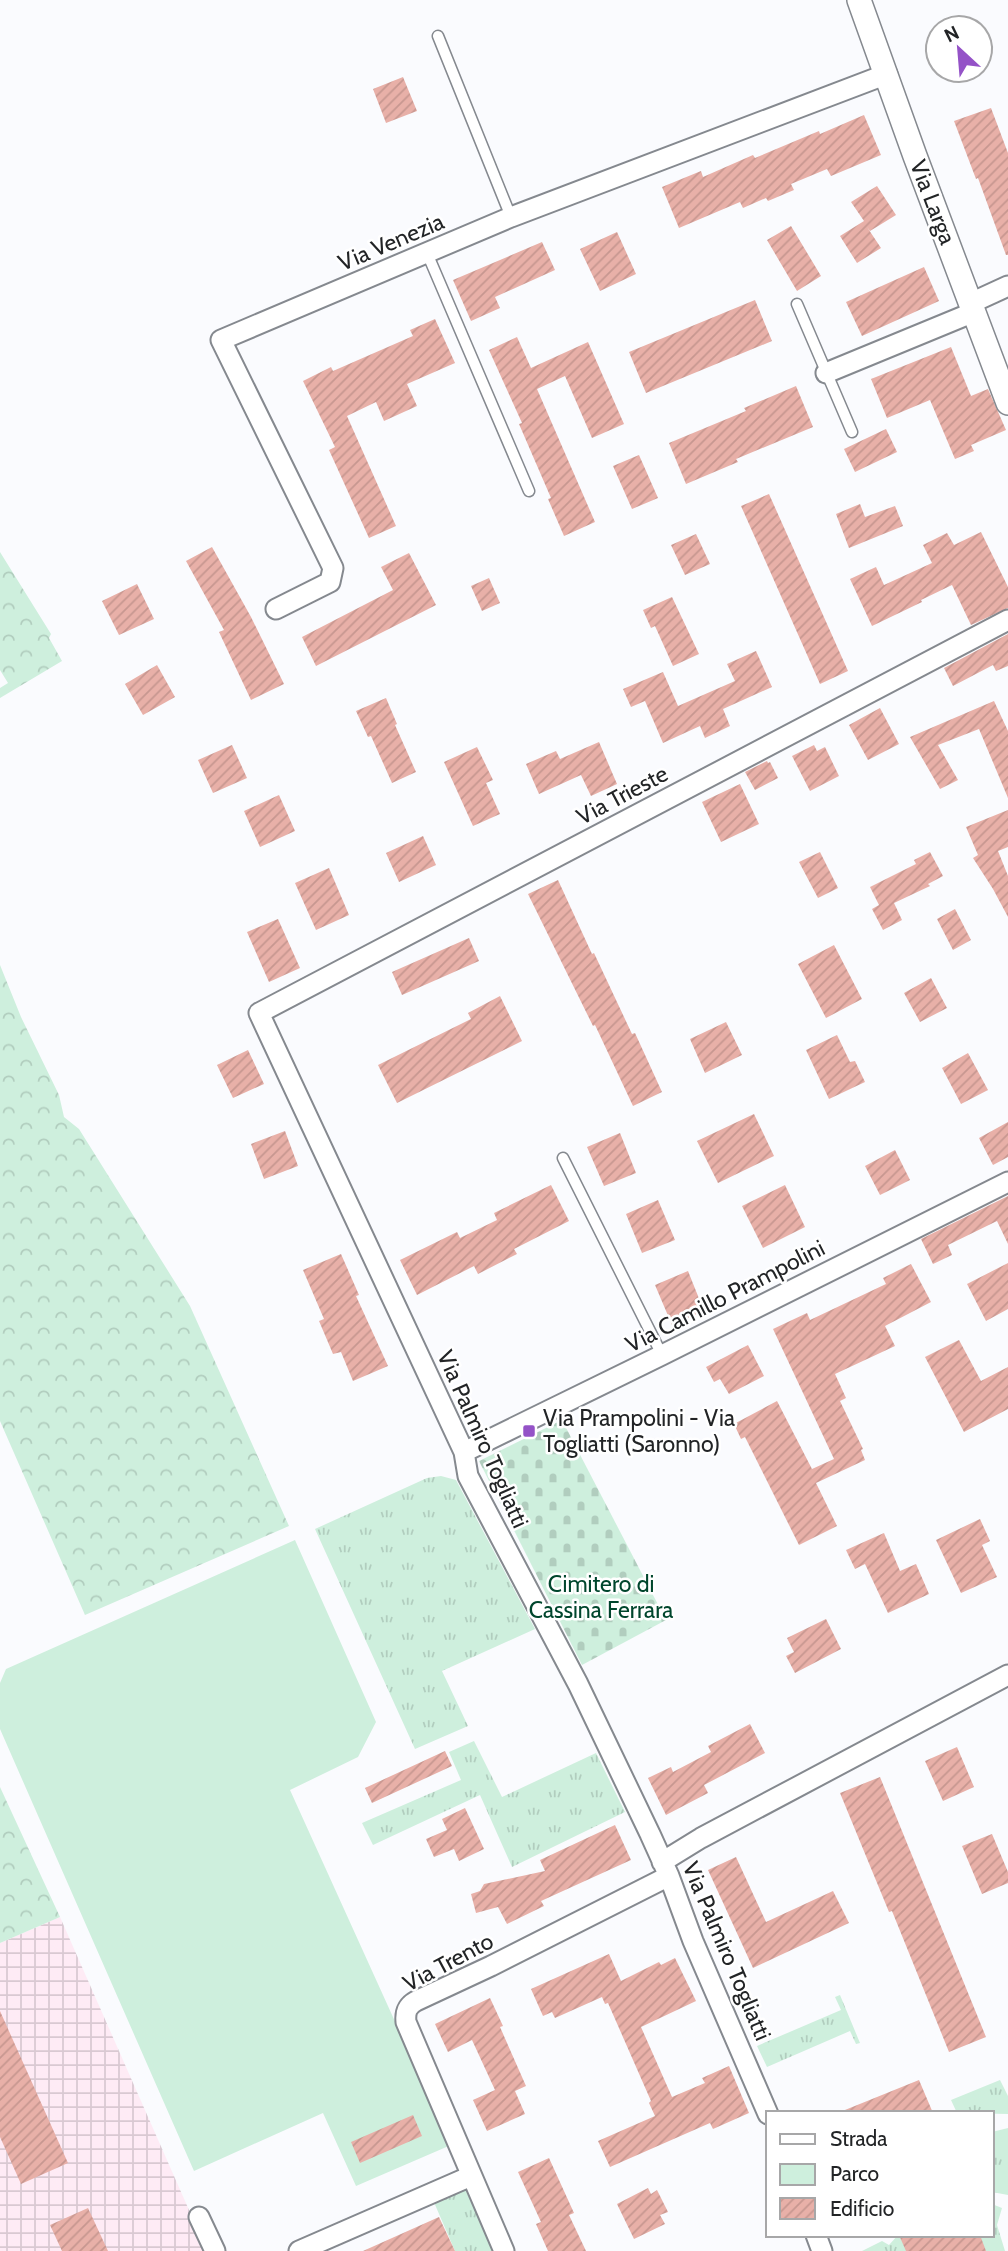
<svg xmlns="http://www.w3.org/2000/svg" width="1008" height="2251" font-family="Cabin,sans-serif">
<defs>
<pattern id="industrial-grid" width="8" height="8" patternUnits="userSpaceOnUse" patternTransform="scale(1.75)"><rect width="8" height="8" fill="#feebf5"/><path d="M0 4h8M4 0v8" fill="none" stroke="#d9c9d2"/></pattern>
<pattern id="grass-tufts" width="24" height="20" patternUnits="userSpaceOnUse" patternTransform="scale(1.75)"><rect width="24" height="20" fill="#ceefdd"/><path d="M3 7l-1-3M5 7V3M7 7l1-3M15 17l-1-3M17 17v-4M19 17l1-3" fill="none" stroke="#b1cdbe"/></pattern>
<pattern id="forest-crowns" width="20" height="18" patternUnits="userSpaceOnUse" patternTransform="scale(1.75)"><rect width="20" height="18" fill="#ceefdd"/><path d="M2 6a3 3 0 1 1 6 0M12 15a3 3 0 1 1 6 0" fill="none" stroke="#b1cdbe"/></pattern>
<pattern id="cemetery-stones" width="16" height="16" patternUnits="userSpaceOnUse" patternTransform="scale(1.75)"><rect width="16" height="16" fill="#ceefdd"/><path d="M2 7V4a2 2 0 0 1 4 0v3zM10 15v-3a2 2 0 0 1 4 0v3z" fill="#b1cdbe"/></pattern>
<pattern id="building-hatch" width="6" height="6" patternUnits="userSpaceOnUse" patternTransform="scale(1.75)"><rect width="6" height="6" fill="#e8b0a8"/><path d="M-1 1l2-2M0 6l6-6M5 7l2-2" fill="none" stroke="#c79790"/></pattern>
</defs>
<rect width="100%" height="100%" fill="#fafbfe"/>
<path fill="url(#industrial-grid)" d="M60,1917l147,334h-207v-308z"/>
<path fill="url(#grass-tufts)" d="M441,1476l15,4 79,149 -93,42 26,55 -53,23 -100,-220 112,-51z
M474,1741l28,56 94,-44 29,59 -113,55 -32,-72 -107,50 -11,-22 99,-43 -12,-28z
M840,1995l20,48 -4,1 -6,-13 -83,36 -10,-21 84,-36 -6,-13z
M1000,2080l8,16v18l-51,-1 -6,-13z
M1008,2128v67l-16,-3v-60z
M464,2186l29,65h-38l-22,-51z
M992,2204l10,4 -5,17 8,26h-143l20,-10 7,4 9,-10h94z"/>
<path fill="url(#forest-crowns)" d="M0,552l51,82 -2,4 13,23 -62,37v-10l8,-5 -8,-13z
M0,965l21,52 38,78 5,22 15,12 111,177 99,220 -204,89 -85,-194z
M0,1787l60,130 -60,26z"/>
<path fill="url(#cemetery-stones)" d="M562,1420l104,200 -84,45 -103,-204z"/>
<path fill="#ceefdd" d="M295,1540l81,182 -18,35 -68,33 161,355 -95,41 -33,-73 -129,58 -194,-442v-46l6,-14z"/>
<path fill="url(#building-hatch)" d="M403,77l14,34 -31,12 -13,-34z
M991,108l17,45v102h-2l-28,-77 -2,1 -22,-58z
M864,115l17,40 -50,21 -4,-7 -36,15 3,6 -26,11 -2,-3 -23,10 -3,-6 -61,26 -17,-41 39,-16 2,6 50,-22 2,3 64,-27 1,3z
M877,186l19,29 -26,16 -3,-4 14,21 -24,15 -17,-27 24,-15 -13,-19z
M791,226l30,50 -24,15 -30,-51z
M617,232l19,42 -36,17 -20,-42z
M542,242l13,28 -60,27 5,11 -29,13 -18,-41z
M924,267l15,34 -77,35 -16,-34z
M755,300l17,41 -126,52 -17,-41z
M435,319l20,44 -48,21 10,22 -33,15 -8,-19 -29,14 49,110 -27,12 -40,-88 6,-3 -32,-66 28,-14 2,4 80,-35 -3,-6z
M517,337l14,31 57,-26 36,82 -32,14 -27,-62 -28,13 58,133 -31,14 -16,-37 3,-1 -32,-74 3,-1 -33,-73z
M951,347l20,49 17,-7 18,41 -35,15 3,6 -19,8 -25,-59 -43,18 -16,-39z
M796,386l17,41 -77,32 2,3 -52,22 -17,-41 77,-32 -2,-3z
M886,429l11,23 -42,20 -11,-23z
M639,455l19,43 -26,11 -19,-43z
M769,494l79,177 -28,13 -79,-178z
M860,504l5,13 30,-11 8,20 -54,22 -13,-34z
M981,532l27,55v21l-37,17 -19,-40 -31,15 1,2 -50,24 -22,-47 26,-12 8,18 48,-22 -9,-18 24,-12 7,12z
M696,534l14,30 -25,11 -14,-30z
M212,547l39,70 33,67 -33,16 -32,-68 5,-2 -38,-69z
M409,553l27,52 -120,61 -14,-29 91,-47 -12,-23z
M489,578l11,25 -18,8 -11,-25z
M137,584l17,35 -35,16 -17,-34z
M672,597l27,57 -26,12 -18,-40 -4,2 -8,-18z
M1008,634v32l-12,5 -3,-6 -40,21 -9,-18z
M756,651l16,36 -49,22 7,17 -25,12 -5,-12 -37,17 -18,-42 -14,6 -8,-18 40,-17 15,34 57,-25 -8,-17z
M157,665l18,32 -32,18 -18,-31z
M386,698l11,26 -2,1 21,47 -24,11 -21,-47 -3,1 -12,-26z
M994,701l14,30v67l-29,-69 -41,16 20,35 -18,9 -30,-52z
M880,708l19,36 -31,16 -19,-35z
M599,742l18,42 -26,12 -10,-21 -42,19 -13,-30 30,-13 4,8z
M232,745l15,33 -34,15 -15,-33z
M814,745l3,6 8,-4 14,29 -29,15 -18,-35z
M477,747l16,33 -7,3 14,31 -27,12 -29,-64z
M767,761l1,2 2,-1 8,16 -23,12 -10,-18z
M740,784l19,40 -38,18 -19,-40z
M279,795l16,36 -35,16 -16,-36z
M1008,810v37l-10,4 10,25v41l-15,-28 -20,-31 5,-3 -12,-28z
M423,836l13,29 -37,17 -13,-29z
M820,852l18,36 -20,10 -19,-36z
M930,852l13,24 -15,8 2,2 -36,17 8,17 -19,10 -11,-21 7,-4 -9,-18 46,-23 -2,-4z
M329,868l20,47 -33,15 -21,-47z
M558,880l34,74 2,-1 38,81 3,-1 27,59 -29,14 -38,-81 -2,1 -65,-132z
M955,909l16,31 -18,10 -16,-31z
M278,919l22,49 -31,14 -22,-50z
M469,938l10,23 -77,34 -10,-23z
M834,945l28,54 -36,19 -28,-54z
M931,978l16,30 -27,14 -16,-29z
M500,996l22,45 -125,62 -19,-38 93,-46 -3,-6z
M726,1022l16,33 -37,18 -15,-34z
M837,1035l13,27 5,-1 10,21 -36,17 -23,-49z
M248,1050l16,34 -31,14 -16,-33z
M968,1053l20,37 -27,14 -19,-36z
M754,1114l20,42 -56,27 -21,-42z
M1008,1122v35l-15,8 -14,-27z
M285,1131l13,35 -34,13 -13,-35z
M620,1133l16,40 -32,13 -17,-39z
M895,1150l15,30 -30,15 -15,-29z
M551,1185l18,36 -55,28 3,5 -39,20 -4,-8 -57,29 -17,-35 57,-28 3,6 37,-18 -3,-7z
M785,1185l20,42 -42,21 -21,-42z
M1008,1196v48l-11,-23 -49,24 4,10 -19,9 -12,-25z
M658,1200l17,40 -33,13 -16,-39z
M341,1254l18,41 -3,1 32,70 -35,15 -12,-29 -8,2 -14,-33 5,-2 -21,-49z
M1008,1263v46l-22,12 -19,-37z
M911,1264l20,38 -46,24 10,20 -60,28 11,24 -6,3 23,48 -2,1 4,10 -49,23 21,43 -38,19 -54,-108 -4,2 -7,-15 43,-23 35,68 22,-10 -61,-130 34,-16 3,7 76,-36 -3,-6z
M688,1271l16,40 -32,14 -17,-40z
M959,1340l22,41 27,-14v42l-44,23 -39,-75z
M748,1345l16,31 -35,18 -9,-15 -6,3 -8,-15z
M980,1519l10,22 -8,4 15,32 -36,16 -25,-53z
M884,1533l16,38 16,-7 13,30 -41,19 -23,-49 -10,5 -9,-19z
M826,1619l15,30 -46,24 -9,-17 8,-4 -7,-14z
M750,1724l15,29 -61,32 4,8 -42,22 -18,-37 23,-11 2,5 38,-20 -3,-6z
M957,1747l17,40 -31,14 -18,-40z
M445,1751l7,15 -80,37 -7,-15z
M880,1777l106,260 -37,15 -57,-141 -3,1 -49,-119z
M465,1808l19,41 -25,12 -5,-12 -20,8 -8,-18 21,-9 -5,-11z
M615,1825l16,35 -90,41 3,5 -37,18 -9,-17 -22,6 -5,-19 9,-3 4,-7 61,-13 -5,-11z
M992,1834l16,38v11l-26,11 -20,-48z
M736,1857l30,65 67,-31 16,32 -96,45 -45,-98z
M609,1954l12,27 38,-19 2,3 14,-7 21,43 -55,26 31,70 33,-14 -3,-5 27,-12 20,47 -36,16 -3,-6 -100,44 -12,-26 57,-25 -6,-13 2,-2 -43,-98 -3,1 -3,-7 -47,21 -3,-6 -9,4 -12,-27z
M490,1998l13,28 -3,1 26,59 -11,5 10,23 -38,17 -14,-31 22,-10 -23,-50 -24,12 -13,-28z
M0,2011l68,152 -47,21 -21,-47z
M919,2080l14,33h-93v-1z
M413,2115l9,21 -62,27 -9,-21z
M549,2158l25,55 -5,2 17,36h-38l-12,-27 5,-2 -23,-50z
M648,2188l3,6 6,-4 11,22 -8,3 5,9 -31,15 -17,-35z
M88,2208l20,43h-46l-12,-26z
M439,2217l16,34h-92z
M899,2235h81l6,16h-80z"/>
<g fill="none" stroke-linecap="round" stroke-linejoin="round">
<defs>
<path id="service" d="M438,36l73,181
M427,253l102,238
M797,304l55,128
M563,1158l99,197"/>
<path id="minor" d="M971,303l37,-17
M826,373l148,-61
M276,609l54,-27 3,-14 -112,-228 290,-123 376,-143
M464,1452l198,-97 346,-173
M662,1862l39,-24 307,-163
M768,2114l-75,-173 -24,-65 -19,-42 -72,-150 -110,-208 -4,-24 -205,-439 749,-393
M199,2217l16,34
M816,2235l6,16
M299,2251l172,-75
M504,2251l-98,-229c-1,-10 1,-16 10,-21l75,-35 178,-90"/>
<path id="tertiary" d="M859,0l56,156 93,247"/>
</defs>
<use href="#service" stroke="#85898f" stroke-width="13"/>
<use href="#minor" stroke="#85898f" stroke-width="23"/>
<use href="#tertiary" stroke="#85898f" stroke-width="26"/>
<use href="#service" stroke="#fff" stroke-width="10"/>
<use href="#minor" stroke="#fff" stroke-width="19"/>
<use href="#tertiary" stroke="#fff" stroke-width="23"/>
</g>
<rect fill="#9452c7" stroke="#fff" stroke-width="2.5" x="522" y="1424" width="14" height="14" rx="3.5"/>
<g text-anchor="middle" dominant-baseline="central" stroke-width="5" stroke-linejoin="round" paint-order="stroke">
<g font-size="23" fill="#222426" stroke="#fff">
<text transform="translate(933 202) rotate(69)">Via Larga</text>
<text transform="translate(391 242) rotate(-23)">Via Venezia</text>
<text transform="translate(622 795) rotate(-28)">Via Trieste</text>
<text transform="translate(725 1296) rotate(-27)">Via Camillo Prampolini</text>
<text transform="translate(483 1439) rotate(66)">Via Palmiro Togliatti</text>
<text transform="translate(727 1951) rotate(67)">Via Palmiro Togliatti</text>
<text transform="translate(448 1962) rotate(-28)">Via Trento</text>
</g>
<g font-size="23" fill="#222426" stroke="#fff" text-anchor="start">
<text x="543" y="1418">Via Prampolini - Via<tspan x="543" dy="26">Togliatti (Saronno)</tspan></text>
</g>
<g font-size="23" fill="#00462d" stroke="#fff">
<text x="601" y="1584">Cimitero di<tspan x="601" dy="26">Cassina Ferrara</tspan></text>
</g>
</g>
<rect x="766" y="2111" width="228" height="126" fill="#ffffff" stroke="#a7a7a8" stroke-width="2"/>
<rect x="780" y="2134" width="35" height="10" fill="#ffffff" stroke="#a7a7a8" stroke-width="2"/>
<text x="830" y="2146" font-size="21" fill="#222426">Strada</text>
<rect x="780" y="2164" width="35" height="21" fill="#ceefdd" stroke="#a7a7a8" stroke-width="2"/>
<text x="830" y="2181" font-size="21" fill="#222426">Parco</text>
<rect x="780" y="2198" width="35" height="21" fill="url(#building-hatch)" stroke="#a7a7a8" stroke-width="2"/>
<text x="830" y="2216" font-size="21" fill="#222426">Edificio</text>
<g transform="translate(959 49) rotate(334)"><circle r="33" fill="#ffffff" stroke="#a7a7a8" stroke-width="2"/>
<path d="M0-5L12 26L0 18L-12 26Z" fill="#9452c7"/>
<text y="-10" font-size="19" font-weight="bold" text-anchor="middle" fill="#222426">N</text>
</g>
</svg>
